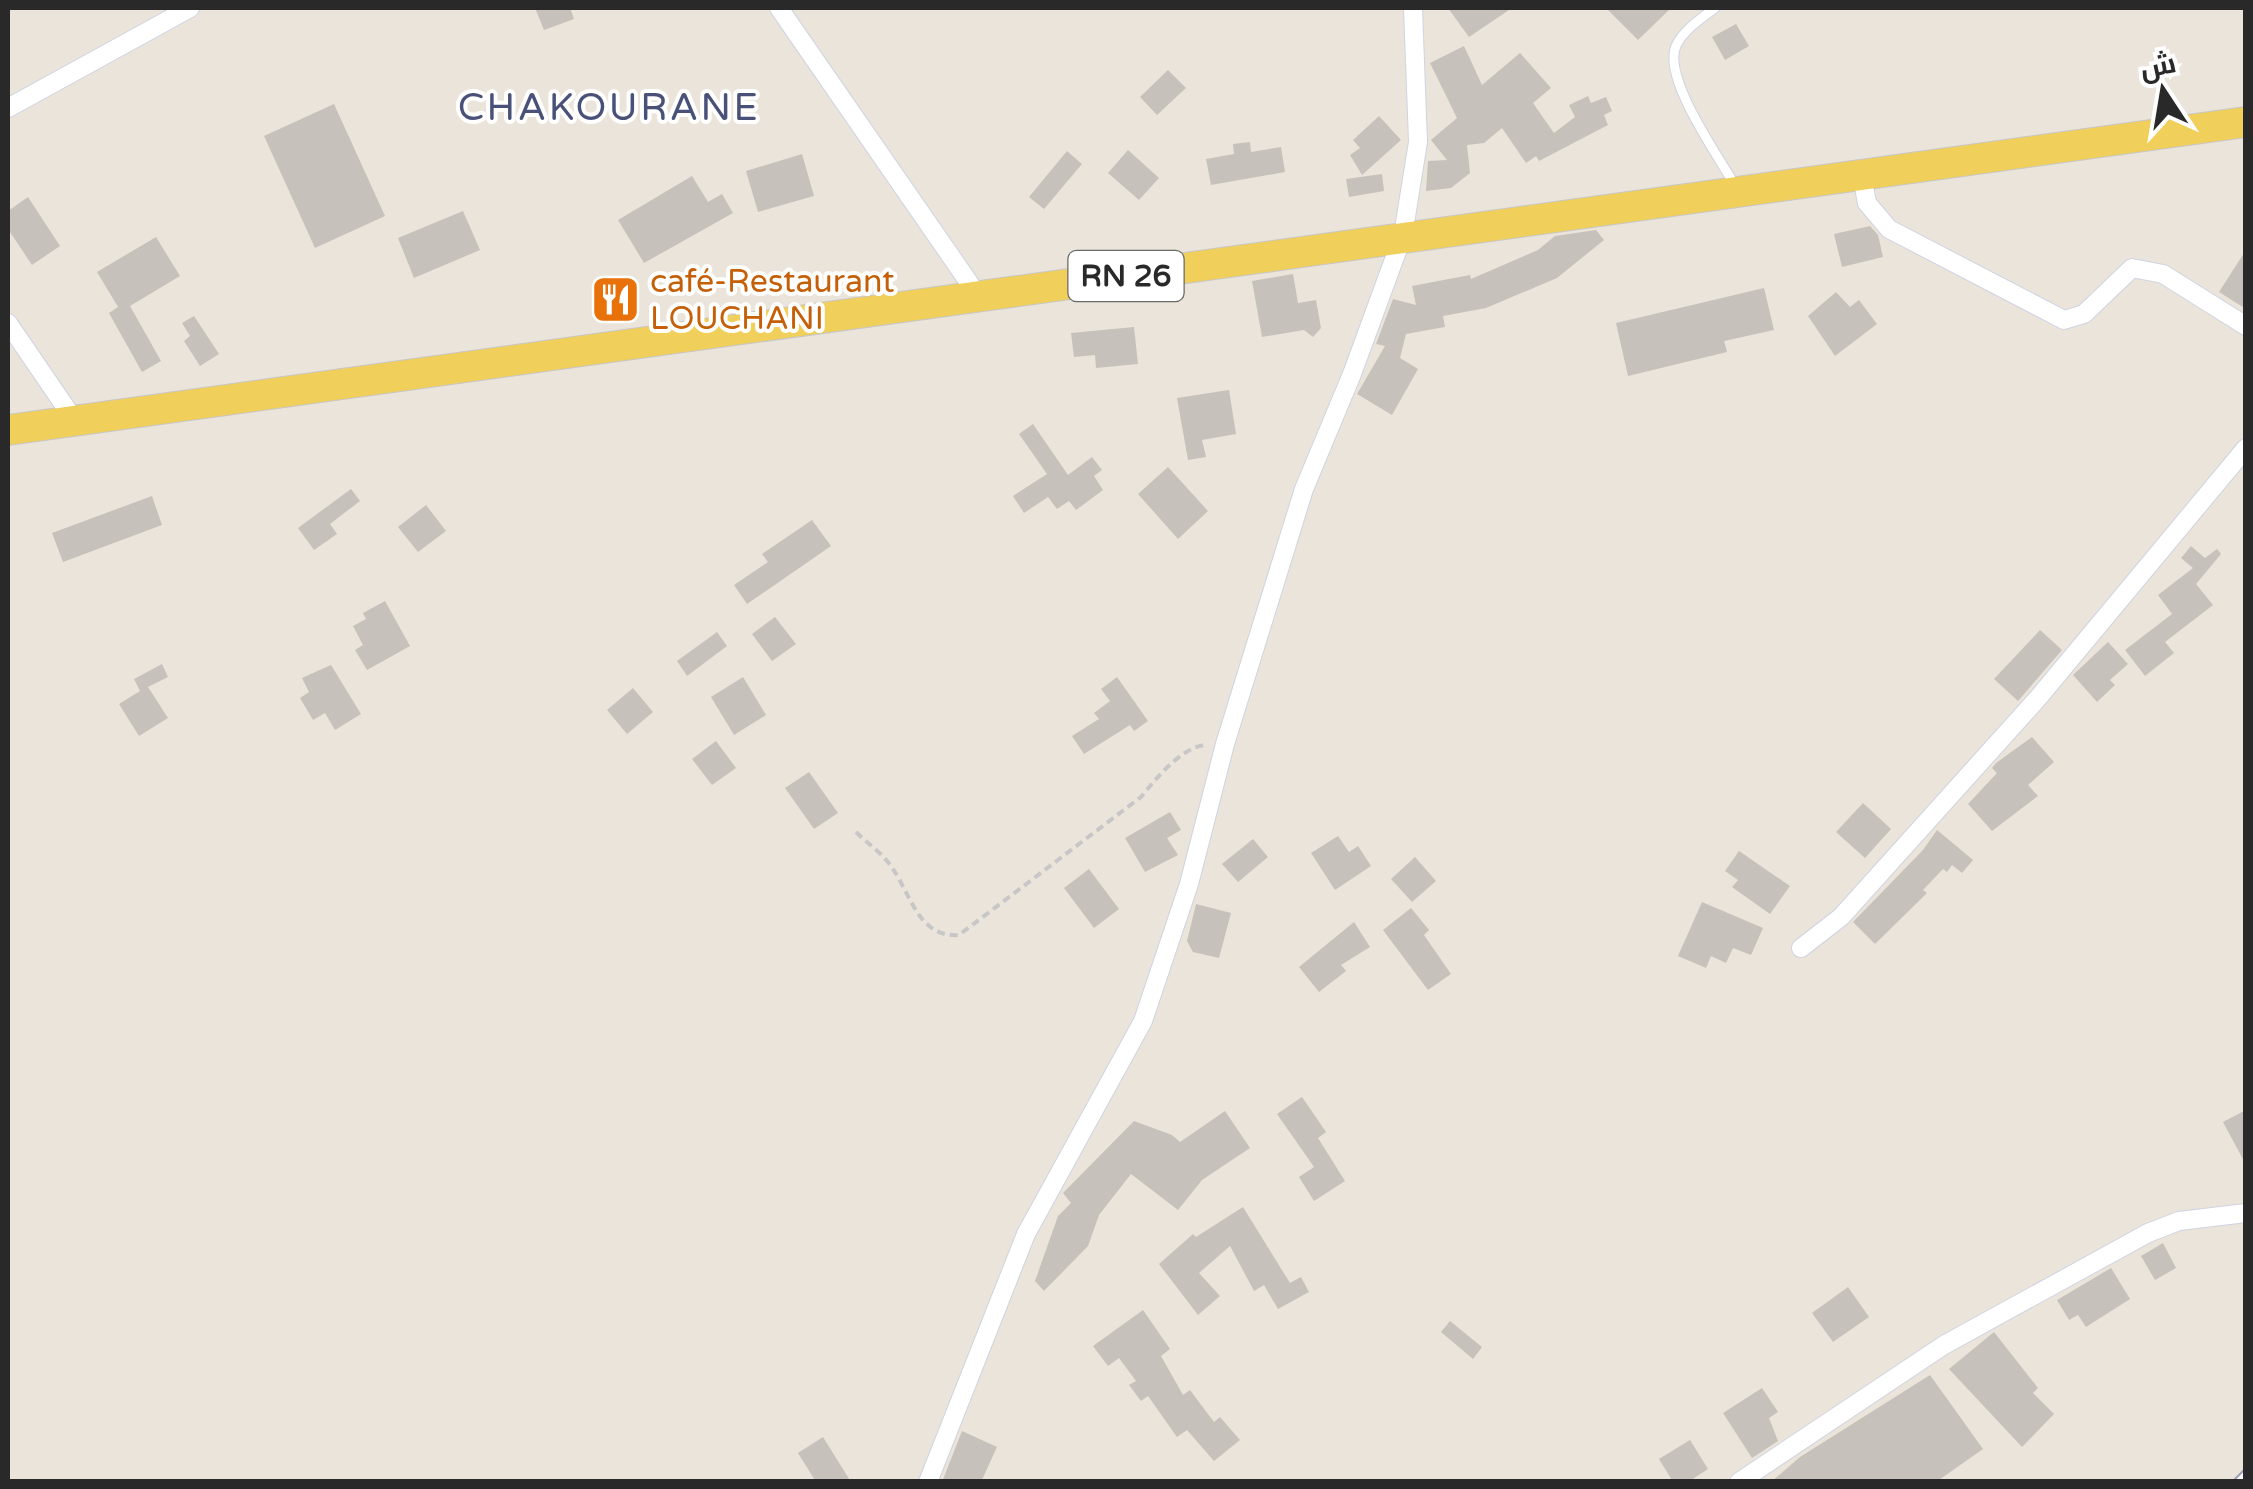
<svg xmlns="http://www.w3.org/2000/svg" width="2253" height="1489" font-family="'Varela Round',Cairo,sans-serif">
<rect width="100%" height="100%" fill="#ebe4da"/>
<path fill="#c6c1ba" d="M535,8h35l4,11 -30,11z
M1448,8h64l-43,29z
M1606,8h65l-33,32z
M1736,24l13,22 -24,14 -13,-23z
M1464,46l18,39 38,-32 31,35 -18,15 21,30 21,-16 -6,-12 19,-9 3,7 15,-6 6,14 -8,4 4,10 -69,36 -3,-5 -10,7 -24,-35 -18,15 -17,2 3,28 -19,15 -25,3 2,-30 19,-1 -16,-20 26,-22 -27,-55z
M1168,70l18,18 -29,27 -17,-18z
M334,104l51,112 -70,32 -51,-112z
M1379,116l22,24 -39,35 -12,-20 10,-7 -7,-8z
M1250,142l1,10 30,-5 4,25 -74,13 -5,-26 28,-5 -1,-10z
M1128,150l31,28 -20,22 -31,-27z
M1067,151l15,13 -38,45 -15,-12z
M802,154l12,42 -56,16 -12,-41z
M1382,174l2,17 -35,6 -3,-18z
M692,176l16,26 14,-8 11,19 -89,50 -26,-43z
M28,197l32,49 -28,19 -24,-36v-18z
M463,211l17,39 -66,28 -16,-40z
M1870,226l8,9 5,22 -41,10 -8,-33z
M1596,230l8,10 -47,38 -71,30 -43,8 2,11 -39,7 -6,24 18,11 -26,46 -35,-21 28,-48 -9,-2 17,-45 23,6 -4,-19 58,-11 1,4 67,-29 17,-14z
M156,237l24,39 -50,30 31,55 -19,11 -33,-59 9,-6 -21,-35z
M2246,250v59l-27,-17z
M1293,274l5,29 18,-3 5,28 -8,9 -9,-7 -42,7 -10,-56z
M1764,288l10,42 -50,11 3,11 -99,24 -12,-53z
M1836,292l14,15 9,-7 18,24 -42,32 -27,-40z
M194,316l25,38 -19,12 -16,-25 6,-5 -8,-13z
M1134,327l4,37 -42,4 -1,-13 -21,2 -3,-24z
M1229,390l7,44 -34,6 4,17 -18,3 -11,-62z
M1033,424l35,51 24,-18 10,13 -8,6 9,14 -27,20 -7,-9 -12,8 -9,-12 -24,16 -11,-17 34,-22 -28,-40z
M1168,467l40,44 -30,28 -40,-45z
M351,489l9,12 -30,23 7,10 -23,16 -16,-22z
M152,496l10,29 -99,37 -11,-29z
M426,505l20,26 -28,21 -20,-25z
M812,520l19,26 -84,58 -13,-19 34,-23 -6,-8z
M2191,546l14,12 12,-9 4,5 -25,30 17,21 -48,37 9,11 -29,23 -20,-26 47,-36 -14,-19 35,-27 -12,-10z
M385,601l25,45 -43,24 -12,-20 8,-5 -10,-19 13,-7 -3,-6z
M775,617l21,27 -24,17 -20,-27z
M2040,630l22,20 -44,51 -24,-22z
M717,632l10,14 -40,30 -10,-15z
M2108,642l20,22 -18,16 5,5 -18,17 -24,-27z
M162,664l6,13 -20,10 20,31 -29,18 -20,-32 21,-13 -6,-12z
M331,665l30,49 -26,16 -10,-17 -12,7 -13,-22 9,-6 -7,-14z
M743,677l23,38 -32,20 -23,-38z
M1117,677l31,44 -14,10 -4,-6 -46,29 -12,-18 27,-17 -5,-6 16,-12 -9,-12z
M633,688l20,24 -26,22 -20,-24z
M2032,737l22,25 -26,23 10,11 -46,35 -24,-27 29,-31 -5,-5 4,-5z
M716,741l20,27 -24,17 -20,-26z
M809,772l29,41 -24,16 -29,-41z
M1863,803l28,26 -26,29 -29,-26z
M1170,812l11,18 -14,8 11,17 -33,17 -20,-34z
M1937,830l36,30 -11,13 -10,-8 -5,7 -4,-3 -20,21 4,3 -52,51 -22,-22 70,-72z
M1338,836l11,16 9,-6 13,20 -36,24 -24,-37z
M1253,839l15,18 -30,25 -16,-18z
M1739,851l51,35 -20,28 -38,-27 6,-7 -13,-9z
M1415,857l21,24 -24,21 -21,-23z
M1089,869l30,40 -25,19 -30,-40z
M1702,902l61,26 -12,27 -18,-7 -7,15 -15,-7 -5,12 -28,-12z
M1196,904l35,9 -12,45 -26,-6 -6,-11z
M1411,908l18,22 -5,5 27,39 -23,16 -45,-60z
M1354,922l16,25 -29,18 5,6 -27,21 -20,-25z
M1302,1097l24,35 -8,6 27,43 -31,20 -15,-24 15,-10 -37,-53z
M2246,1110v55l-23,-43z
M1225,1111l25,37 -48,32 -24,30 -47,-36 -32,41 -11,31 -44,45 -9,-10 23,-65 13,-13 -8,-10 71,-72 38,14 8,7z
M1243,1207l47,76 11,-6 8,15 -31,17 -14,-24 -10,6 -24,-45 -31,27 21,23 -22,19 -39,-51 34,-30 3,3z
M2163,1243l13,25 -21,12 -14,-24z
M2111,1268l19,31 -44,28 -8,-12 -9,5 -12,-20z
M1848,1287l21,30 -36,25 -21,-29z
M1143,1310l27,39 -9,7 22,39 7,-5 24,32 6,-5 20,23 -26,21 -27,-31 -10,7 -29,-41 -7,5 -12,-16 7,-4 -17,-23 -11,8 -15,-20z
M1450,1321l32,26 -9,12 -32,-27z
M1994,1332l44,56 -5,5 21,21 -32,33 -73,-78z
M1930,1375l53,74 -47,33h-165l29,-25z
M1762,1388l16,24 -9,6 9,23 -26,17 -29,-45z
M962,1431l35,16 -16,35h-39z
M823,1437l28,45h-35l-18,-29z
M1690,1440l18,29 -20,13h-15l-14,-23z"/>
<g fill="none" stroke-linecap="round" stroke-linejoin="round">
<defs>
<path id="lane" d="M1715,8c-13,10 -32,22 -39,38 -14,32 43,111 60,141"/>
<path id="street" d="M779,8l200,289
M8,108l182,-100
M1862,176l5,27 22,26 175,91 20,-6 48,-46 31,6 83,52
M8,323l67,98
M1801,948l40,-31 197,-219 208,-250
M928,1482l98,-248 117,-213 46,-137 36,-140 79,-255 48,-115 51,-139 15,-93 -5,-134
M1739,1482l205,-137 204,-112 31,-12 67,-8"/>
<path id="primary" d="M8,430l2238,-308"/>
</defs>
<use href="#lane" stroke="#cfd3e2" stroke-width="11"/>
<use href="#street" stroke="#cfd3e2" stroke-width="20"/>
<use href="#primary" stroke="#c7c7c7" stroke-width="32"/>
<path stroke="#c7c7c7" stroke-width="4" stroke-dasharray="8 5" stroke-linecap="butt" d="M856,832c11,11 26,21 35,34 20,28 27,72 68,69l182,-138c15,-18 39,-49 64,-52"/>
<use href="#lane" stroke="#fff" stroke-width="9"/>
<use href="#street" stroke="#fff" stroke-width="18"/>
<use href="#primary" stroke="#f0cf5a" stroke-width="30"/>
<defs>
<path id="rail" d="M2237,1482l9,-9"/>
</defs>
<use href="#rail" stroke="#9da0b3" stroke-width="9"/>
<use href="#rail" stroke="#fff" stroke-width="5" stroke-dasharray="15" stroke-linecap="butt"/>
</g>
<defs>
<symbol id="restaurant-square" viewBox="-11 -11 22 22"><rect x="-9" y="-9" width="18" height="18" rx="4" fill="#e8710a" stroke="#fff"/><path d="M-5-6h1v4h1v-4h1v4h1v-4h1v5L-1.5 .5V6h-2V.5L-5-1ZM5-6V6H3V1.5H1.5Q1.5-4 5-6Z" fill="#fff"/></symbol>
</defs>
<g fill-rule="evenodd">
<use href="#restaurant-square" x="588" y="272" width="55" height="55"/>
</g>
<g text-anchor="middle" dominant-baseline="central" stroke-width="8" stroke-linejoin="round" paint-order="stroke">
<rect fill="#fff" stroke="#696969" stroke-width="2.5" x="1068.5" y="251" width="115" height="50" rx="8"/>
<g font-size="30" font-weight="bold" fill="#292929">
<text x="1126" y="276">RN 26</text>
</g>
<g font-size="32" fill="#c56008" stroke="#fff" text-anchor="start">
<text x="650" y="282">café-Restaurant<tspan x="650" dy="37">LOUCHANI</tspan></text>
</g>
<g font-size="38" letter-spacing="2.5" fill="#495179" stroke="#fff">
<text x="609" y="108">CHAKOURANE</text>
</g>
</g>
<rect width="2253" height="1489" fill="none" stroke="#292929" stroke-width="20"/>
<g transform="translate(2163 90) rotate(348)" stroke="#ffffff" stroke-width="8" paint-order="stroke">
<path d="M0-8L18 38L0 25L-18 38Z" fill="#292929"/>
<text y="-15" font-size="28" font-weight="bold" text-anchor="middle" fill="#292929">ش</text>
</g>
</svg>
